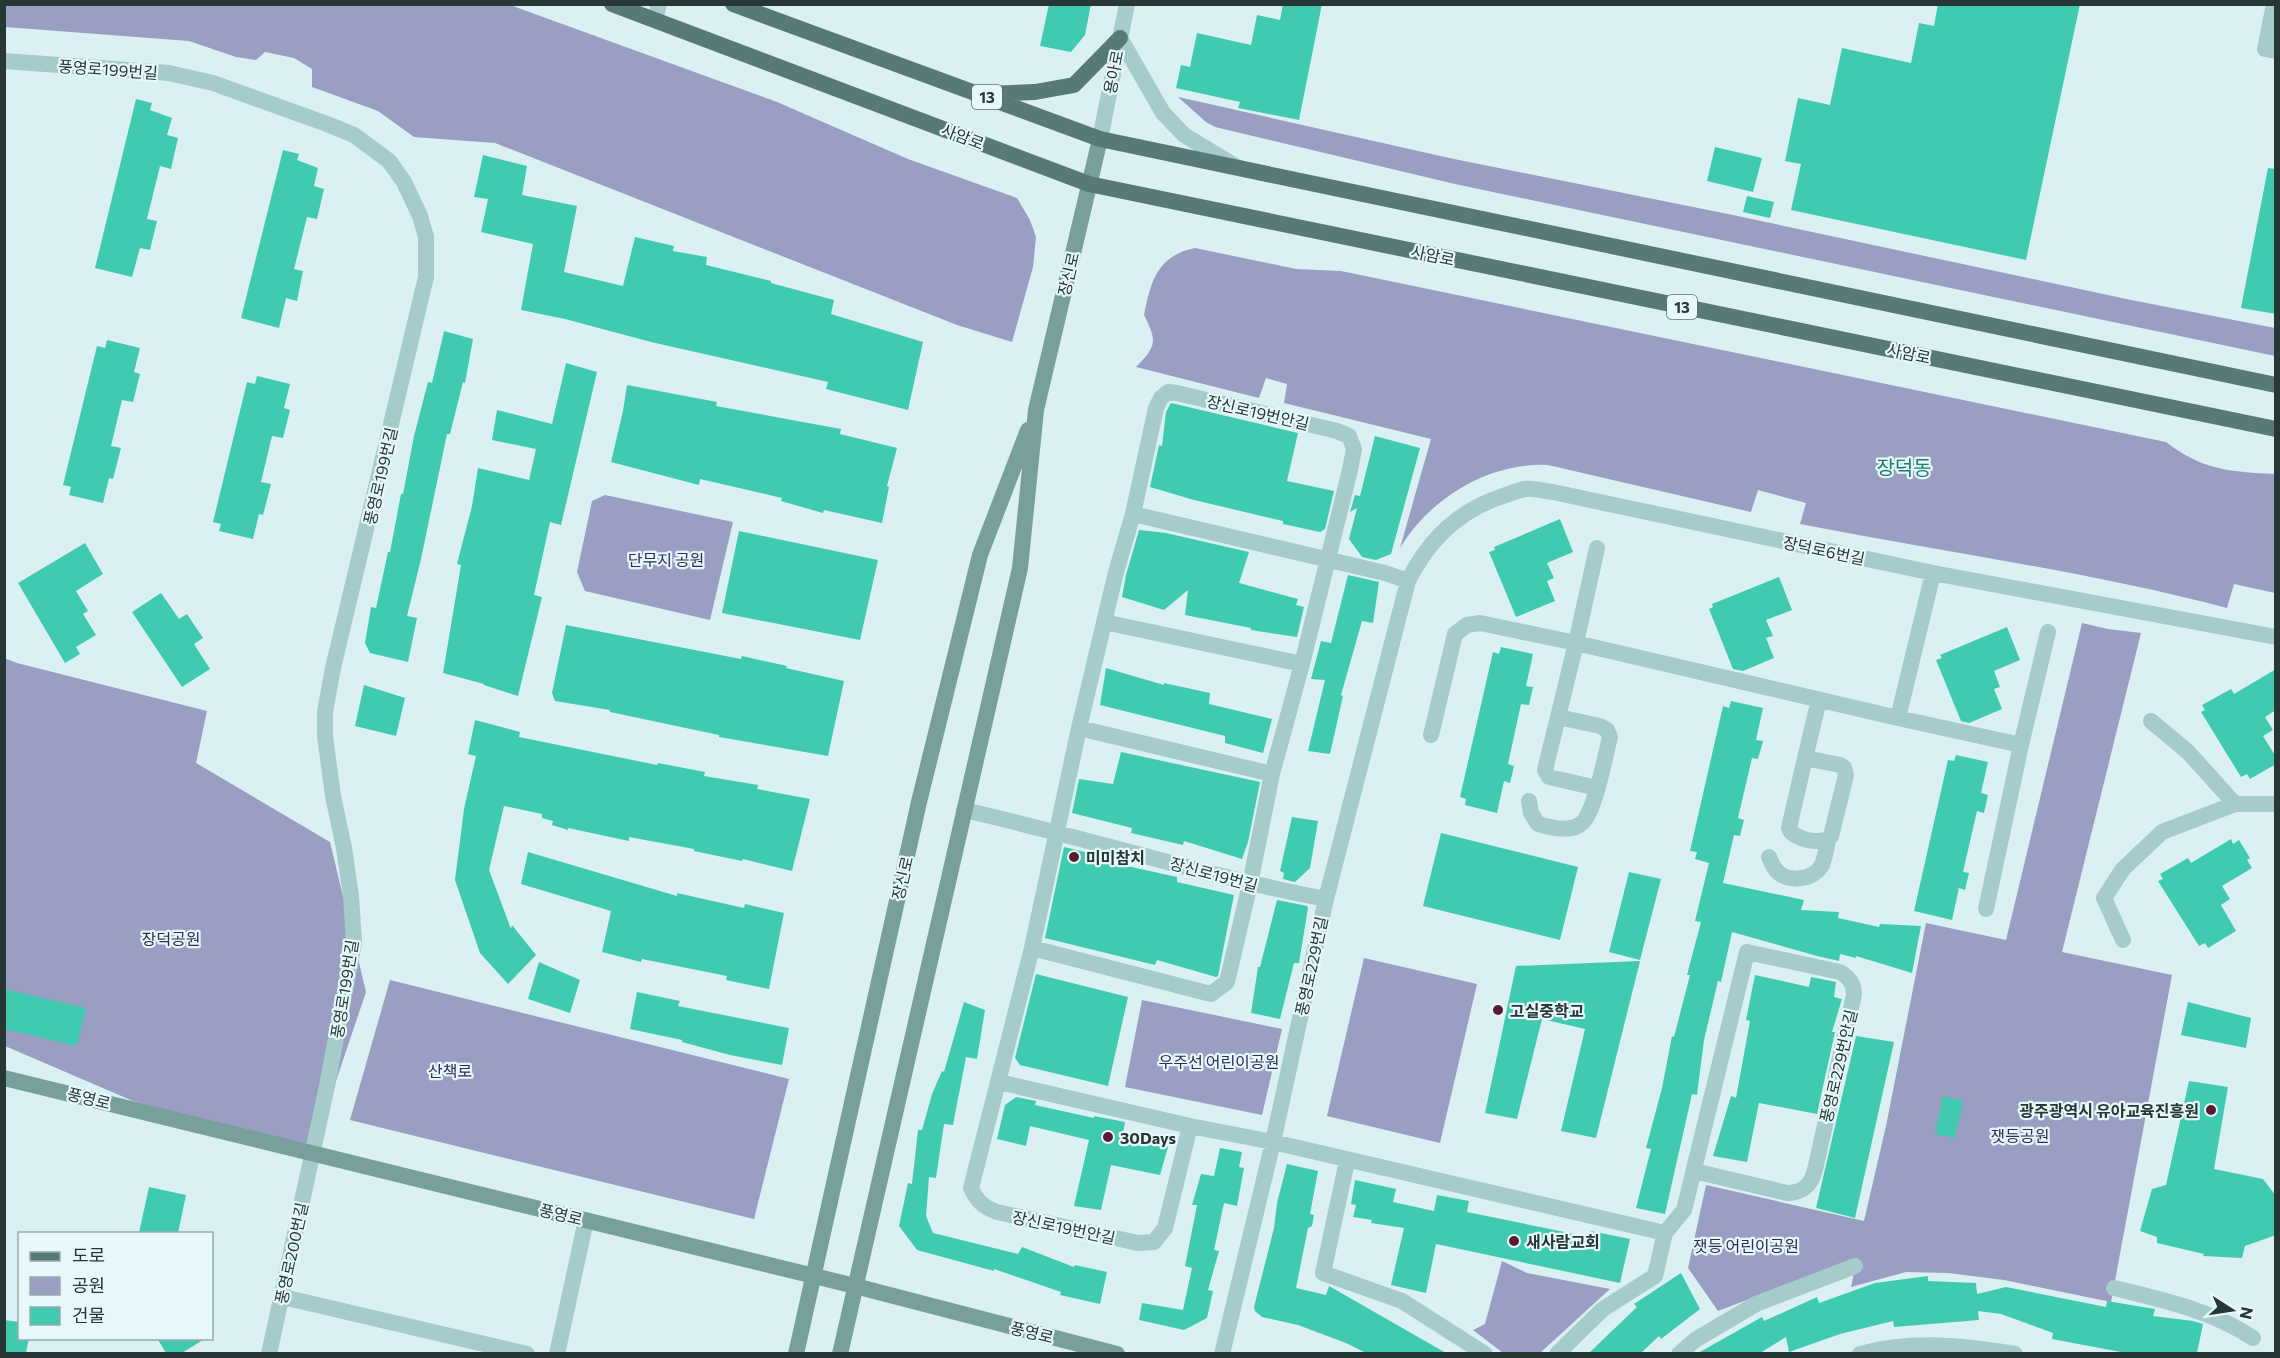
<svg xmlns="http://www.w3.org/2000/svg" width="2280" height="1358" font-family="Commissioner,'Noto Sans KR',sans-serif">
<rect width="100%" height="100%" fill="#daf0f3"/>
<path fill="#9a9ec2" d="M4,5h506l267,97 131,57 109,39 13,22 6,17 -3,30 -21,75 -55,-17 -462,-182 -81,-6 -36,-26 -66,-24v-18l-18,-11 -29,-6 -9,8 -20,-3 -47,-16 -184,-14z
M1178,97l276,62 274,55 403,86 144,28v28l-820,-172 -240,-57 -9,-5z
M1195,248l101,21 45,2 825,171c36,28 65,30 109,32v119l-41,-9 -7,24c-140,-37 -284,-56 -427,-84l6,-21 -48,-13 -7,22 -203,-47c-59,-3 -118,33 -148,83l31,-109 -147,-36 3,-19 -21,-6 -7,20 -123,-31c21,-21 21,-26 8,-52 7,-34 13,-59 51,-67z
M605,495l128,27 -23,98 -125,-29 -8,-19 15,-71z
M2082,623l26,6 33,4 -79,319 110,23 -61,327 -107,-22 -56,-7 -42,-1 -55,15 6,-29 -139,53 -30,-43 18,-83 158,36 22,-95 40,-203 80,17z
M4,658l13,5 190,48 -11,52 134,79 36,150 -54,160 -179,-51 -128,-55z
M1364,958l113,26 -37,159 -113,-27z
M390,980l399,99 -35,140 -404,-99z
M1142,1000l140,29 -20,86 -137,-28z
M1502,1261l25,12 83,16 -70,64h-37l-30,-23 12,-6z"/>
<path fill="#40cbb1" d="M1049,4h42l-6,31 -14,17 -31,-6z
M1283,4h39l-23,116 -61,-12 2,-6 -64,-14 5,-23 9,2 7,-34 54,12 6,-30 23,5z
M1938,4h142l-54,256 -235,-50 10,-46 -16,-3 13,-63 32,7 12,-57 69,15 8,-40 15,3z
M136,99l16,4 -2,7 22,8 -5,17 11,3 -7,31 -11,-3 -13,53 10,2 -7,29 -10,-2 -8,29 -37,-9z
M1715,147l47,11 -9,34 -46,-11z
M283,150l16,4 -2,6 21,8 -4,18 10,3 -7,30 -10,-2 -13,52 9,2 -6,30 -11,-3 -7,30 -38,-10z
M483,155l44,11 -5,29 55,11 -13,66 59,14 12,-49 39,9 -1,5 34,6 -1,8 65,16v2l63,17 -3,14 92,28 -15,68 -82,-21 2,-7 -177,-40 -86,-23 -44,-9 12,-66 -52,-12 7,-33 -14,-2z
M2268,168l8,1v145l-35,-6z
M1747,196l27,6 -4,16 -27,-6z
M444,331l29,8 -8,44 -2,-1 -13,52h-3l-26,125 -14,57 10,2 -9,44 -38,-9 -5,-10 6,-36 5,1 12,-56h2l11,-58h2l11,-58 14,-54 4,1z
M107,340l33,8 -6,24 6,2 -7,28 -11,-2 -11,46 10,2 -8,31 -4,-1 -6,25 -34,-8 2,-8 -8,-2 34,-139 8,2z
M566,363l31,9 -36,153 -11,-3 -16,73 8,2 -24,99 -34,-11v-1l-41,-11 18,-108 -4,-1 15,-58 6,-38 51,12 7,-31 -44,-9 5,-30 55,14z
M257,376l33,8 -6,24 6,2 -7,28 -11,-2 -11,46 10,2 -8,31 -4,-1 -6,25 -34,-8 2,-7 -8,-2 34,-140 8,2z
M627,385l90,17 -1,4 125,23 -1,5 57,14 -10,38 2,1 -7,36 -58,-13 -1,3 -42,-12 1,-3 -82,-19 -1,6 -88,-23 12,-51z
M1171,403l127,30 -11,48 47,10 -9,38 -5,3 -37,-8v-3l-89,-21 -44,-13 9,-42 3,1 4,-34z
M1375,436l45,12 -29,106 -15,6 -14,-3 -13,-18 8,-31 -7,4 5,-17 5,1z
M1560,519l13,33 -26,11 7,15 -7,3 8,20 -39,16 -27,-65 6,-2 -1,-3z
M1139,530l27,3 83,19 -10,31 59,16 -2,6 8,2 -7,30 -46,-7v-2l-66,-13 3,-25 -24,20 -42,-13 4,-22z
M739,531l139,29 -18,80 -138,-27z
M85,543l18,31 -27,17 12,20 -5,3 13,21 -20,12 4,7 -15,9 -47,-80z
M1348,575l31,7 -6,41 -11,-2 -21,74 2,1 -13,58 -22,-3 17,-71 -14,-1 10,-38 10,2z
M1779,577l13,33 -26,10 7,16 -7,2 8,20 -31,13 -10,-2 -24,-60 4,-2 -1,-3z
M161,593l18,26 8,-5 16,24 -9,6 16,25 -28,18 -50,-75z
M566,625l175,34 1,-3 45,10 -1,2 58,13 -16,75 -109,-19v-2l-109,-23v-2l-55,-9 -3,-8z
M2007,627l13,33 -26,11 6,16 -6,2 8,20 -33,14 -8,-2 -25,-61 6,-2 -2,-3z
M1501,647l32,7 -7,32 7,1 -4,18 -8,-1 -13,60 6,2 -4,17 -6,-2 -7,32 -32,-8 1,-6 -6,-2 33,-145 6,2z
M1106,668l58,17v-2l46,10 -1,11 63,15 -9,34 -38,-10v-7l-125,-31z
M2276,669v41l-11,7 8,13 -10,6 13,21v7l-26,15 -3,-5 -6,3 -40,-65 4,-2 -3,-5 29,-16 3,5z
M364,685l41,13 -9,38 -41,-10z
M1731,701l32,7 -7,32 7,1 -5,18 -6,-1 -14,60 6,2 -4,16 -6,-1 -11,48 81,17 -3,10 38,2 -1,6 41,9 1,-3 41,2 -9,47 -56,-17v2l-16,-4 -1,7 -22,-5 -85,-24 -11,50 -3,-1 -14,59 -7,55 -5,-1 -27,120 -29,-6 15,-59 -5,-1 16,-60 10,-52 2,1 16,-62h-3l14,-53 -6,-1 14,-58 -14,-4 2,-7 -7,-1 33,-145 6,2z
M475,720l45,12 -1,5 138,28 1,-2 47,9 -1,4 54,9 -1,4 53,10 -18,72 -49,-12 -1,2 -48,-10v-2l-65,-12v4l-61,-13v2l-16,-5 1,-4 -11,-3v-4l-38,-8 -15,64 22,59 1,-4 24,30 -28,29 -28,-31 -25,-73 9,-71 12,-53 -8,-2z
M1121,752l139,30 -12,60 -6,17 -58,-18 -1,4 -52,-12 1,-5 -60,-15 7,-34 34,5z
M1956,755l32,7 -7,31 7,2 -4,18 -7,-2 -14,61 6,1 -4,17 -6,-2 -7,32 -38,-9 34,-151 6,1z
M1292,817l26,4 -8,47 -15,14 -12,-3 1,-6 -4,-2z
M1441,833l137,34 -18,73 -137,-34z
M2231,839l2,5 6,-4 11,18 -3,2 5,8 -30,18 8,13 -9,6 15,26 -28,17 -3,-5 -6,3 -41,-65 5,-2 -3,-5 28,-16 3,5z
M1064,847l46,11 -1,4 68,15v5l57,13 -16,81 -2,1 -59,-17 -2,5 -110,-27z
M528,852l149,44v-3l67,15 1,-4 39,9 -15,76 -43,-9 1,-4 -85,-17 -1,3 -39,-10 9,-41 -90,-27z
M1629,872l32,7 -21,81 -31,-8z
M1277,900l30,6 1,2 -9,55h-5l-14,56 -29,-6 7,-46h2z
M1640,961l-44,177 -35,-7 24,-102 -43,-10 -25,100 -32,-6 31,-147z
M539,962l41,18 -10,33 -42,-14z
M1036,974l92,23 -20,89 -88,-21 -5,-7z
M1755,975l54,12 2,-10 25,5 -2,15 8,2 -10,33h3l-18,82 -58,-11 -12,59 -34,-6 18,-60 5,2 14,-77 -4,-1z
M4,989l82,19 -9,38 -73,-17z
M637,992l43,9 -2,5 111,22 -7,37 -52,-10 -48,-13v-2l-52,-11z
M964,1002l21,8 -8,49 -11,-2 -13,68 -9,-1 -8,54 -7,-1 -3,39 7,17 85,21 4,-7 52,20 1,-2 32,7 -7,32 -40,-9 1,-3 -67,-23v2l-77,-21 -18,-24 9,-43 4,1 6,-54h4l10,-36 10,-23 2,1z
M2188,1002l63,16 -5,30 -65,-13z
M1856,1036l38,6 -39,176 -39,-10z
M2189,1081l39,6 -14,82 49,10 13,17v39l-31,11 -3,12 -39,-2 1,-2 -47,-11v-6l-17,-6 12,-42 14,-4z
M1943,1096l20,5 -8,37 -20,-4z
M1016,1097l20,4 -1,4 59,13v-2l31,6 -3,16 46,9 -8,28 -49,-10 -10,45 -27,-4 15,-66 -59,-14 -4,20 -29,-7 8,-34z
M1220,1148l22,4 -3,15 5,1 -7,38 -13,-3 -10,47 5,1 -11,39 5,1 -6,27 -23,12 -45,-10 3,-17 41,7 9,-42 -7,-2 12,-61h-5l9,-31 13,2z
M1287,1164l31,7 -8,43 4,1 -2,11 -4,2 -12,60 30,7 3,-9 117,67h-80l-20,-10 -48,-18 -36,-8 -7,-6 -1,-4 20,-79 3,-25z
M1355,1180l41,9 -3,13 41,9 3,-16 32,6 -2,11 122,25 2,-6 39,8 -10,44 -184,-39 -10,49 -35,-8 13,-57 -33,-5 1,-3 -19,-3 3,-12 -5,-1z
M149,1187l37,8 -8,38h-39z
M1681,1273l19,36 -39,30 -2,-3 -18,17h-52l48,-46 -3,-3z
M1928,1276v5l48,2 1,11 29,-7 100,20 1,-6 48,8 -2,7 40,5 10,3 -6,29h-71l-74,-14 1,-6 -52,-19 -23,-3 1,9 -85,7 -1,-6 -53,13 -51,18 -3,-15 -26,16h-62l64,-36 2,4 53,-24 2,6 56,-20z
M4,1320l16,2v16h9l-3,15h-22z
M157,1338h49l-24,15h-16z"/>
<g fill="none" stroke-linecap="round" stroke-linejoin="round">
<path stroke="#a6cbcb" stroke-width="16" d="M2114,1288c49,12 96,22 139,50
M557,1354l29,-134
M1679,1354l16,-14 61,-36 99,-38"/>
<path stroke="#a6cbcb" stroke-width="16" d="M2274,4l-9,45 11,2
M655,19l4,-15
M4,61l165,12 44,10 114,41 27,11 35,26 15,21 16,34 6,21v40l-93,391 -8,44v24l8,60 11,52 7,48 3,47 -27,143 -58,268
M1133,514l252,59 23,8
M1933,573l-35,145 123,27 27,-113
M1104,622l198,42
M1558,717l-13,53 4,7 48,11
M2151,721l37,31 47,52h41
M1079,728l193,46
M1431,735l24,-101 12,-9 13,-2 96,20 21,-95
M1805,758l-16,70c3,12 35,18 42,8l15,-61 -2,-7 -4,-3 -35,-7 14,-58
M1529,801l2,12 7,11c14,4 34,9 45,-2 13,-14 22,-66 27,-85l-3,-7 -7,-4 -42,-9 18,-74 322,75
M964,810c121,27 240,66 362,89
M1769,857c2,4 4,10 7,13 11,14 38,10 46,-5 3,-7 4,-17 6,-24
M1986,909l35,-164
M2123,940l-19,-42 19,-29 39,-37 73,-28
M1032,948l179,46 16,-12 23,-98 22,-110 30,-110 48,-194 4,-21 -5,-13 -12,-5 -160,-38 -9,-1 -7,6 -5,10 -23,106 -17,58 -37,156 -47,220 -61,240c6,13 12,19 26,24l141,31 16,-1 11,-14 25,-102
M999,1082l191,44 83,16 392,91
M1347,1161l-24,112 79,28 83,53
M283,1297l244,57
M1222,1354l51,-212 53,-243 82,-318c20,-40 51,-71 95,-85 7,-2 15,-6 22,-7 9,-1 20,2 28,3l380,81 343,64
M1557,1354l46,-45 52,-33 10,-43 19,-23 63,-258 93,20c10,6 14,12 14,23l-39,175c-4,15 -12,23 -28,23l-93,-22
M1860,1354c50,-14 104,-9 155,0"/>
<path stroke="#a6cbcb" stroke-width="16" d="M1120,38l43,75 21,22 53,32
M1100,139l27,-135"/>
<path stroke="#779f9c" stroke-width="16" d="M4,1078l851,208 262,68
M796,1354l123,-552 61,-247 48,-125
M840,1354l180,-786 16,-158 64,-271"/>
<path stroke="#577a76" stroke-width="16" d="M612,4l477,180 1187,245
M733,4l367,135 1176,246
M988,94l47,-2 39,-7 46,-47"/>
</g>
<g fill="#5a1b32" stroke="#e7f8fa" stroke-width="2">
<circle cx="1074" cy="857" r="6"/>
<circle cx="1498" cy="1010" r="6"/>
<circle cx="2211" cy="1110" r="6"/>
<circle cx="1108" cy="1137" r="6"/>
<circle cx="1514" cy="1241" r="6"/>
</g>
<g text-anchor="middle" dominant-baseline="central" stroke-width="4.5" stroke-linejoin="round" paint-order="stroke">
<g fill="#e7f8fa" stroke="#617170" stroke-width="1.5">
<rect x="972" y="85" width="30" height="24" rx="4.5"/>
<rect x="1667" y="295" width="30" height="24" rx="4.5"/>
</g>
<g font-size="15" font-weight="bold" fill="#273735">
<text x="987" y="97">13</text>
<text x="1682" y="307">13</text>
</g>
<g font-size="16" fill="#273735" stroke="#e7f8fa">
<text transform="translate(108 69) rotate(4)">풍영로199번길</text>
<text transform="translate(1113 72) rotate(-79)">용아로</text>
<text transform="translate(963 136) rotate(21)">사암로</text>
<text transform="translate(1433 255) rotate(12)">사암로</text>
<text transform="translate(1068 274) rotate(-77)">장신로</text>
<text transform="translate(1909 353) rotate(12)">사암로</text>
<text transform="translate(1258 412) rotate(13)">장신로19번안길</text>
<text transform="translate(380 476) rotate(-77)">풍영로199번길</text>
<text transform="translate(1824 550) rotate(12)">장덕로6번길</text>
<text transform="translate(1214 874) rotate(15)">장신로19번길</text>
<text transform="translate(902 878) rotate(-77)">장신로</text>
<text transform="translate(1311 966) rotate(-78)">풍영로229번길</text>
<text transform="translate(344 989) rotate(-81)">풍영로199번길</text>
<text transform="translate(1838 1066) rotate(-77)">풍영로229번안길</text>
<text transform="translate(89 1098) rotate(14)">풍영로</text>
<text transform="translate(561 1214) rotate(14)">풍영로</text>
<text transform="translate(1064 1227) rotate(12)">장신로19번안길</text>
<text transform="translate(291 1253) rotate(-78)">풍영로200번길</text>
<text transform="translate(1032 1332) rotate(14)">풍영로</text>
</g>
<g font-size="16" fill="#2a2d56" stroke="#e7f8fa">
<text x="666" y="559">단무지 공원</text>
<text x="171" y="938">장덕공원</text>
<text x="1219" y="1061">우주선 어린이공원</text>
<text x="450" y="1070">산책로</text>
<text x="2020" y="1135">잿등공원</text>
<text x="1746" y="1245">잿등 어린이공원</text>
</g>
<g font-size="16" font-weight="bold" fill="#273735" stroke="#e7f8fa" text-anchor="start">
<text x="1086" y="857">미미참치</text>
<text x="1510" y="1010">고실중학교</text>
<text x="2199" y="1110" text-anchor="end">광주광역시 유아교육진흥원</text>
<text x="1120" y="1137">30Days</text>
<text x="1526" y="1241">새사람교회</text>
</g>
<g font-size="20" fill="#1b7e6a" stroke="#e7f8fa">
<text x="1904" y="467">장덕동</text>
</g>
</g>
<rect width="2280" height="1358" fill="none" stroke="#273735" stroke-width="12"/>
<rect x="18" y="1232" width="195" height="108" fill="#e7f8fa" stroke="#9aabab" stroke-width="1.5"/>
<rect x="30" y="1252" width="30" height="9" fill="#577a76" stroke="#9aabab" stroke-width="1.5"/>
<text x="72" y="1262" font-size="18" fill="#273735">도로</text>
<rect x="30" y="1277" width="30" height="18" fill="#9a9ec2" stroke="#9aabab" stroke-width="1.5"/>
<text x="72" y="1292" font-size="18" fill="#273735">공원</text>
<rect x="30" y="1307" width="30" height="18" fill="#40cbb1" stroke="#9aabab" stroke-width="1.5"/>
<text x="72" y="1322" font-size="18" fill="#273735">건물</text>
<g transform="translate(2232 1310) rotate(102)" stroke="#e7f8fa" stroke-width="4.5" paint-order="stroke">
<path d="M0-4.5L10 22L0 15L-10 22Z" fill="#273735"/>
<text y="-9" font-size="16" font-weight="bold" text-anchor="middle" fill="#273735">N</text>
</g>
</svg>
